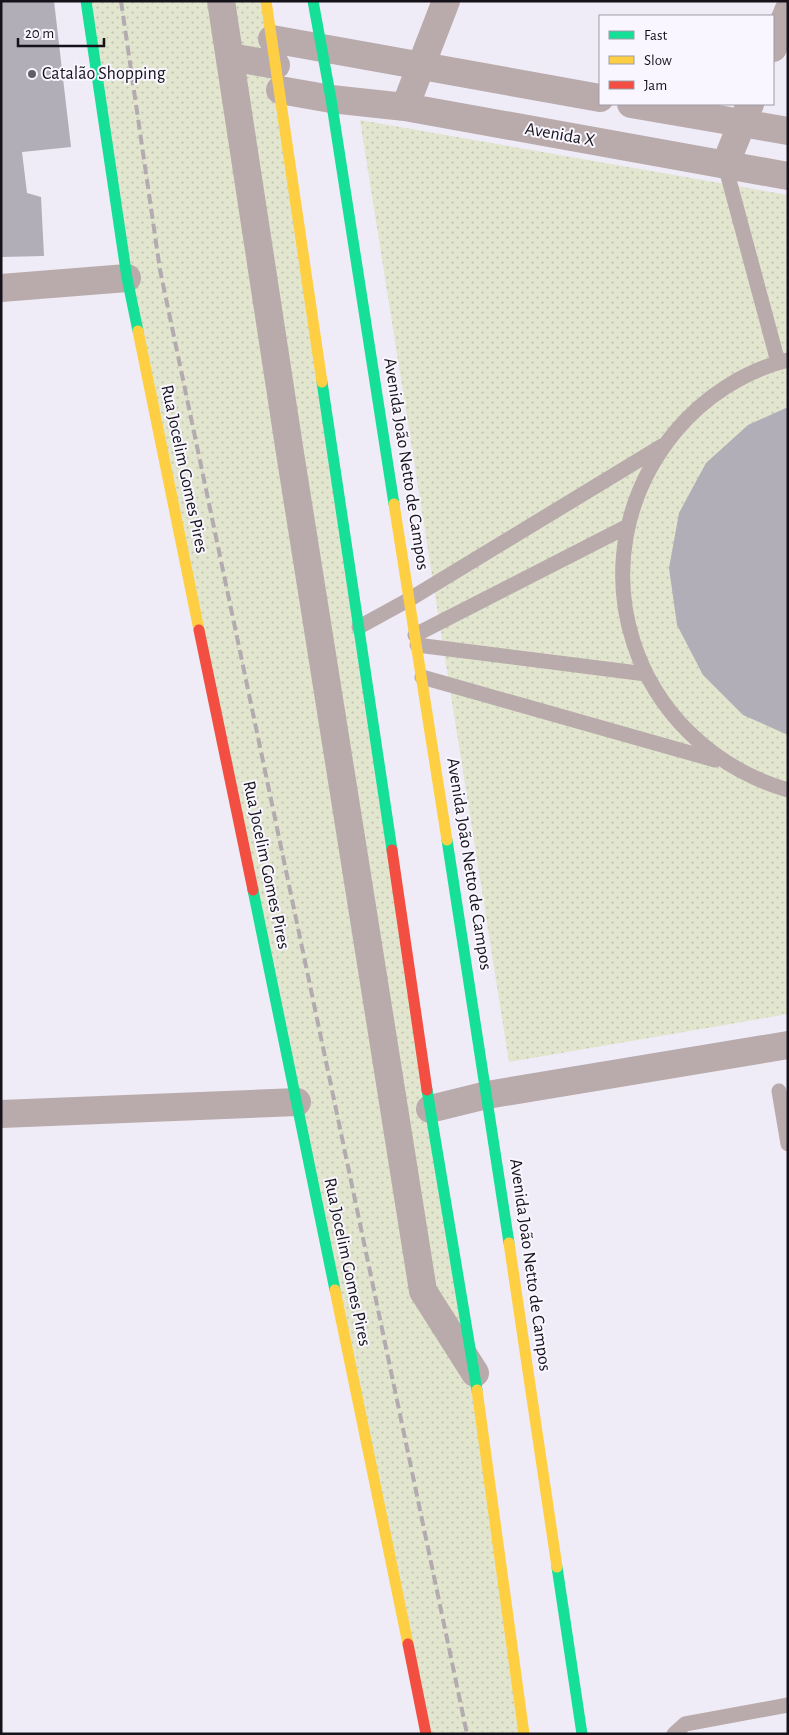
<svg xmlns="http://www.w3.org/2000/svg" width="789" height="1735" font-family="'Alegreya Sans',sans-serif">
<defs>
<pattern id="park-dots" width="8" height="8" patternUnits="userSpaceOnUse" patternTransform="scale(1.25)"><rect width="8" height="8" fill="#e2e6cf"/><path d="M2 2h.1M6 6h.1" fill="none" stroke="#c1c4b1" stroke-width="1.8" stroke-linecap="round"/></pattern>
</defs>
<rect width="100%" height="100%" fill="#efebf7"/>
<path fill="url(#park-dots)" d="M90,1h176l209,1372 51,361h-100l-299,-1456z
M360,120l428,75v819l-279,48z"/>
<path fill="#b1aeb8" d="M1,1h53l17,146 -49,5 5,41 14,4 3,59 -43,1z
M788,407v328l-45,-20 -40,-40 -26,-50 -8,-57 10,-55 27,-50 42,-38z"/>
<g fill="none" stroke-linecap="round" stroke-linejoin="round">
<path stroke="#b9abac" stroke-width="15" d="M725,165l53,197
M788,360c-44,11 -84,37 -113,72 -105,128 -44,312 113,358
M359,627l51,-28 252,-153
M415,635l213,-109
M417,645l229,29
M422,677l293,83
M779,1091l9,53
M674,1734l11,-10 103,-19"/>
<path stroke="#b9abac" stroke-width="28" d="M221,1l69,452 133,838 52,82
M272,39l328,59
M773,48l15,-37
M230,57l46,8
M280,90l51,9 74,8 383,69
M631,104l157,27
M405,107l41,-106
M725,165l25,-61
M1,288l126,-10
M430,1109l57,-14 301,-50
M1,1114l296,-12"/>
<path stroke="#16e098" stroke-width="11" d="M86,1l41,277 11,53
M313,1l18,98 63,405
M322,382l70,468
M447,840l62,403
M253,890l82,400
M427,1090l50,300
M557,1567l25,167"/>
<path stroke="#ffcf43" stroke-width="11" d="M266,1l56,381
M138,331l61,299
M394,504l53,336
M509,1243l48,324
M335,1290l73,354
M477,1390l47,344"/>
<path stroke="#f24e42" stroke-width="11" d="M199,630l54,260
M392,850l35,240
M408,1644l18,90"/>
<path stroke="#b4abb0" stroke-width="4" stroke-dasharray="10 5" stroke-linecap="butt" d="M121,1l39,269 307,1464"/>
</g>
<circle fill="#615e67" stroke="#f9f6ff" stroke-width="2" cx="32" cy="74" r="5"/>
<g text-anchor="middle" dominant-baseline="central" stroke-width="4" stroke-linejoin="round" paint-order="stroke">
<g font-size="18" fill="#15121a" stroke="#f9f6ff" text-anchor="start">
<text x="42" y="74">Catalão Shopping</text>
</g>
<g font-size="18" fill="#15121a" stroke="#f9f6ff">
<text transform="translate(560 135) rotate(10)">Avenida X</text>
<text transform="translate(406 464) rotate(81)">Avenida João Netto de Campos</text>
<text transform="translate(184 469) rotate(78)">Rua Jocelim Gomes Pires</text>
<text transform="translate(469 864) rotate(81)">Avenida João Netto de Campos</text>
<text transform="translate(266 865) rotate(78)">Rua Jocelim Gomes Pires</text>
<text transform="translate(347 1262) rotate(78)">Rua Jocelim Gomes Pires</text>
<text transform="translate(530 1265) rotate(82)">Avenida João Netto de Campos</text>
</g>
</g>
<rect width="789" height="1735" fill="none" stroke="#15121a" stroke-width="5"/>
<rect x="599" y="15" width="175" height="90" fill="#f9f6ff" stroke="#9e9ba3"/>
<rect x="609" y="31" width="25" height="8" fill="#16e098" stroke="#9e9ba3"/>
<text x="644" y="40" font-size="15" fill="#15121a">Fast</text>
<rect x="609" y="56" width="25" height="8" fill="#ffcf43" stroke="#9e9ba3"/>
<text x="644" y="65" font-size="15" fill="#15121a">Slow</text>
<rect x="609" y="81" width="25" height="8" fill="#f24e42" stroke="#9e9ba3"/>
<text x="644" y="90" font-size="15" fill="#15121a">Jam</text>
<path d="M18 38v8h86v-8" fill="none" stroke="#15121a" stroke-width="2.5"/>
<text x="25" y="38" font-size="15" fill="#15121a" stroke="#f9f6ff" stroke-width="4" paint-order="stroke">20 m</text>
</svg>
